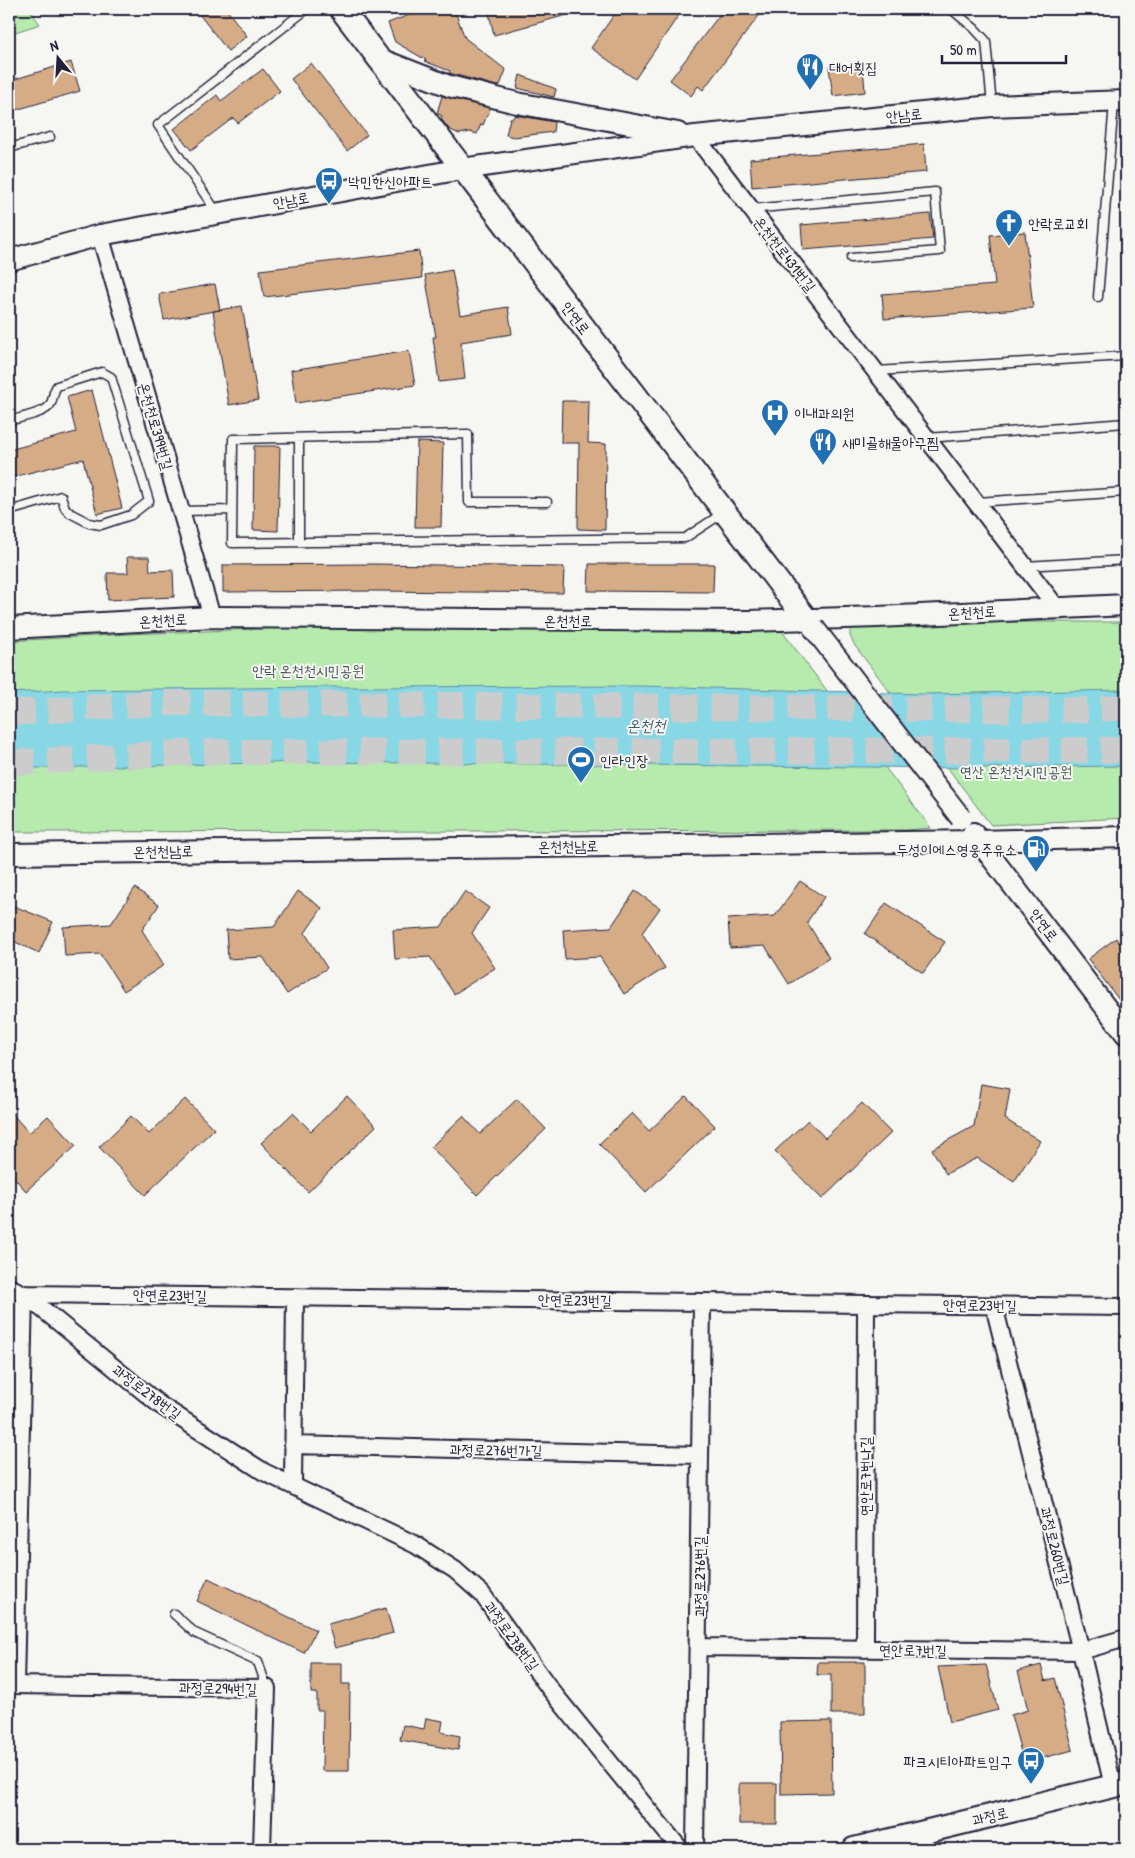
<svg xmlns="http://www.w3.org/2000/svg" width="1135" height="1858" font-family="'Patrick Hand','Poor Story',sans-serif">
<rect width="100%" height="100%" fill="#f6f6f2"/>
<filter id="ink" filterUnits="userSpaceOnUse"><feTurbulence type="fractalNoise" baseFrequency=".02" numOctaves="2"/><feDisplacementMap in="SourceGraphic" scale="10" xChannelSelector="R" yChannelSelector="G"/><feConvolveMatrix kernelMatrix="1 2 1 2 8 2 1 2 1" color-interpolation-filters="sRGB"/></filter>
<g filter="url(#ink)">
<path fill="#b6ebad" stroke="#6c8674" d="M9,9h20l11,15 -31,10z
M914,622h212v196l-135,7 -136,-179 -5,-10v-7l7,-4z
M778,626l153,202 -25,2 -897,2v-191l120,-7 179,-7z"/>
<path fill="#88d7e5" stroke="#5f8fa1" d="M642,686l281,8 203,-4v76l-155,2 -666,-6 -265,6 -31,2v-77l55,-3 264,-3z"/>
<path fill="#d6ac87" stroke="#22223b" d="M195,9h31l21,27 -19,15z
M425,9h29l11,29 41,32 -6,15 -3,1 -48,-13 1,-2 -26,-10 2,-1 -31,-18 -7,-19z
M488,9h85l1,4 -80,22z
M618,9h65l-48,70 -44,-31z
M724,9h40l-61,81 -5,-4 -7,10 -21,-16z
M71,62l9,29 -71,21v-31z
M311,63l56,72 -20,16 -56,-72z
M863,65l2,27 -32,4 -4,-29z
M263,69l17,22 -42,32 -5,-5 -42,32 -17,-21 43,-34 4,6z
M520,75l36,14 -2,8 -37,-9z
M442,96l48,12 -7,17 -2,-1 -4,10 -7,-2 -11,2 -10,-5 -8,-10 1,-3 -5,-3z
M515,115l39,7 -1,10 -39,5 -8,-2 4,-17h3z
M924,144l2,28 -174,15 -2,-28z
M930,214l3,25 -130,11 -2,-25z
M1025,232l8,76 -149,11 -2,-25 113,-9 -5,-50z
M419,251l3,27 -158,19 -4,-27z
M452,270l8,45 48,-8 4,27 -51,8 4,37 -26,3 -6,-45h3l-11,-62z
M215,284l5,26 -56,10 -5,-26z
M242,306l16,94 -29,5 -16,-94z
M409,351l6,34 -119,18 -5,-33z
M92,390l30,118 -25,6 -14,-55 -74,19v-28l67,-18 -9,-35z
M562,401h27l-1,42 18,1 -1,86 -27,-1 1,-86h-18z
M417,442l26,1 -2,84h-26z
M254,446h26l-2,85 -25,-1z
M127,557h22l1,14 23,-1 1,27 -66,3 -1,-27h21z
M375,564l189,3 -1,26 -188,-2 -152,1v-27z
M589,564h125l-1,28 -125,-1z
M800,881l24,16 -17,25 22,36 -40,26 -24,-38 -35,2 -2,-29 47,-3z
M135,888l24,17 -17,25 22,35 -40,26 -24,-37 -35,2 -2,-29 48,-3z
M298,891l24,17 -17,25 22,35 -40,26 -24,-37 -35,2 -2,-29 48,-3z
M465,891l24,17 -17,25 23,35 -41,26 -24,-37 -35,2 -2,-29 48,-3z
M635,891l25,17 -18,25 23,35 -41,26 -24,-37 -35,2 -2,-29 48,-3z
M886,903l59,39 -22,31 -58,-39z
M9,904l44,18 -14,31 -30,-14z
M1126,937v72l-38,-50 28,-21 3,5z
M981,1084l29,5 -5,30 35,22 -26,41 -37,-24 -31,16 -14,-25 42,-23z
M347,1096l29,30 -68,66 -47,-49 32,-30 18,18z
M686,1096l29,30 -69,66 -47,-48 33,-31 17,18z
M185,1099l29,30 -69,66 -46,-48 32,-31 18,18z
M517,1099l29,30 -69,66 -46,-48 32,-31 17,18z
M862,1103l29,30 -69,66 -47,-48 33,-31 17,18z
M9,1110l20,23 19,-17 28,30 -50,45 -17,-19z
M208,1578l108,52 -12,23 -107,-52z
M386,1608l7,25 -58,15 -7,-24z
M818,1662h47v52h-34v-39h-14z
M311,1663h31v21h8l-1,87h-27l1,-61h-6v-17h-6z
M986,1665l12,45 -48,12 -12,-55z
M1041,1665l4,16 10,-3 18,72 -49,13 -13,-48 17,-5 -10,-39z
M426,1718l17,3 -2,11 19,4 -2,14 -58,-10 3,-15 21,4z
M831,1721l1,72 -51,1 -1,-72z
M739,1783h38v41h-38z"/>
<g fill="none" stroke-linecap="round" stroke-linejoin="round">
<path stroke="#cccccd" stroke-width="26" stroke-dasharray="26 13" stroke-linecap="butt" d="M9,713l148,-10 923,7 46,-3
M9,763l186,-11 931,-2"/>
<defs>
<path id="service" d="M951,9l23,19 12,13 6,65
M9,148l41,-11
M751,209l184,-17 5,59 -89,7
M216,211l-58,-86 149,-116
M1098,297l16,-194
M876,371l250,-15
M9,421c9,-3 37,-8 41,-16 4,-6 2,-12 7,-19l45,-14 9,5 38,124 -18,14 -30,10 -12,-2 -19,-10 -5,-5 -4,-12 -52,15
M299,438v104
M927,438l199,-15
M547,502h-78l-1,-68 -235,5 -1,104 453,-5 38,-25
M977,502l149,-10
M181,511l51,-1
M1025,566l101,-6
M174,1614l21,19 63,29 9,26"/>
<path id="minor" d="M695,136l362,472
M100,235l112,382
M9,1287l15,7 136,111 104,67 152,73 39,25 27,24 68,95 130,160
M994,1306l87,345 32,135
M293,1445l407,10
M293,1485l2,-188
M698,1647l383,4 45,-13
M865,1649l1,-345
M9,1685l258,3 -5,161
M15,1685l9,-391 1102,13
M695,1849l7,-547"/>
<path id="tertiary" d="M377,58l72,28 68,17 161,30
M9,260l91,-25 362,-66 233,-33 297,-30 134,-5
M9,628l203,-11 537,4 129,-4 248,-12
M973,833l153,201
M9,854l970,-13 147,-4"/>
<path id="secondary" d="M341,9l466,611
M854,1849l272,-66"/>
</defs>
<use href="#service" stroke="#22223b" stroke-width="11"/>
<use href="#minor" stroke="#22223b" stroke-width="20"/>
<use href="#tertiary" stroke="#22223b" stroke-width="24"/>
<use href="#secondary" stroke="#22223b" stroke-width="26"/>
<use href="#service" stroke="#f6f6f2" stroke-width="8"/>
<use href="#minor" stroke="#f6f6f2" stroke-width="16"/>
<use href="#tertiary" stroke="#f6f6f2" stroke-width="20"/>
<use href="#secondary" stroke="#f6f6f2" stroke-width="22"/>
<defs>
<path id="tertiary-bridge" d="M813,627l148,191"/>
</defs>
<use href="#tertiary-bridge" stroke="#22223b" stroke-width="24" stroke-linecap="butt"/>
<use href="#tertiary-bridge" stroke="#f6f6f2" stroke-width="20"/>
</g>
</g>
<defs>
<symbol id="restaurant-pin" viewBox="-11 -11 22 30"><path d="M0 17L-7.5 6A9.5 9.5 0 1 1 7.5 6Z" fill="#1f6fb2" stroke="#f6f6f2"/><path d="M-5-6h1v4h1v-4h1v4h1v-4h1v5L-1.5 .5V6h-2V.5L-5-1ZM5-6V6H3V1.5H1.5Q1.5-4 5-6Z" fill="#fff"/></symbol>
<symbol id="bus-pin" viewBox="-11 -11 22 30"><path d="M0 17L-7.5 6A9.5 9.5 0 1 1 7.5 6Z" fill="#1f6fb2" stroke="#f6f6f2"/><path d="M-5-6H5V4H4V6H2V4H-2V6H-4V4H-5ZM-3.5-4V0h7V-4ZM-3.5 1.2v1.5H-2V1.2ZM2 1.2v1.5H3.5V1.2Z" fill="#fff"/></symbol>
<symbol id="church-pin" viewBox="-11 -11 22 30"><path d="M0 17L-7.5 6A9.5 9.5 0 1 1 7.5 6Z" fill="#1f6fb2" stroke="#f6f6f2"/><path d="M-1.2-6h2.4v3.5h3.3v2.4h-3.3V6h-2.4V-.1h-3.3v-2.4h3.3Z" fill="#fff"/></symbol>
<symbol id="hospital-pin" viewBox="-11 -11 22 30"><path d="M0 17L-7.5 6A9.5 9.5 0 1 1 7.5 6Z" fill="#1f6fb2" stroke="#f6f6f2"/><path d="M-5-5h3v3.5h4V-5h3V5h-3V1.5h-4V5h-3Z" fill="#fff"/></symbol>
<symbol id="stadium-pin" viewBox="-11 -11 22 30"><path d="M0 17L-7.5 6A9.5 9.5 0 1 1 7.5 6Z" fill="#1f6fb2" stroke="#f6f6f2"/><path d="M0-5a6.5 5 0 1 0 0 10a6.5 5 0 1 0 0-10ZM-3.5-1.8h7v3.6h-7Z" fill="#fff"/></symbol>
<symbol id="fuel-pin" viewBox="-11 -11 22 30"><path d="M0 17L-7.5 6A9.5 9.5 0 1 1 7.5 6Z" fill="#1f6fb2" stroke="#f6f6f2"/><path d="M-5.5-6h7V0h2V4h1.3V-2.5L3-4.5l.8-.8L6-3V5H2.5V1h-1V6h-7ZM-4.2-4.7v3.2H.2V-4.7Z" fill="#fff"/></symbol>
</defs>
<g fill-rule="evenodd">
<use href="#restaurant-pin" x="794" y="51" width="32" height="43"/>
<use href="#bus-pin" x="313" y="165" width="32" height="43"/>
<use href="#church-pin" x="993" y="207" width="32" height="43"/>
<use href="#hospital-pin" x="759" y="397" width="32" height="43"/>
<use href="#restaurant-pin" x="807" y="426" width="32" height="43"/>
<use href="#stadium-pin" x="565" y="744" width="32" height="43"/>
<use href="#fuel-pin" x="1020" y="833" width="32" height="43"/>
<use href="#bus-pin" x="1015" y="1745" width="32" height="43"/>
</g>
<g text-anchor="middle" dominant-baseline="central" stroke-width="4" stroke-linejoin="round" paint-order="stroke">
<g font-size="15" fill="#22223b" stroke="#f6f6f2" text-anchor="start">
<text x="829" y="67">대어횟집</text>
<text x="348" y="181">낙민한신아파트</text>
<text x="1028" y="223">안락로교회</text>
<text x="794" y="413">이내과의원</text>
<text x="842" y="442">새미골해물아구찜</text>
<text x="600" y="760">인라인장</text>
<text x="1017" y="849" text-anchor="end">두성이에스영웅주유소</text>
<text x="1012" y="1761" text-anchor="end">파크시티아파트입구</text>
</g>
<g font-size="15" fill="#22223b" stroke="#f6f6f2">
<text transform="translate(904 115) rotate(-6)">안남로</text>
<text transform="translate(291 200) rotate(-10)">안남로</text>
<text transform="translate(785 254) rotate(52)">온천천로431번길</text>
<text transform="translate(576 318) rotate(53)">안연로</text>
<text transform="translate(156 426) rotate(74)">온천천로399번길</text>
<text transform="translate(972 612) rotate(-3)">온천천로</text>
<text transform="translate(163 620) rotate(-3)">온천천로</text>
<text x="568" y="620">온천천로</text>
<text transform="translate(568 846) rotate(-1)">온천천남로</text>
<text transform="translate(163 851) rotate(-1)">온천천남로</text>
<text transform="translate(1044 925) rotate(53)">안연로</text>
<text transform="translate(170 1295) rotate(1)">안연로23번길</text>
<text transform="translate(575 1300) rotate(1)">안연로23번길</text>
<text transform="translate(980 1305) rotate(1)">안연로23번길</text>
<text transform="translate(147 1392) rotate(37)">과정로278번길</text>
<text transform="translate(496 1450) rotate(1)">과정로276번가길</text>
<text transform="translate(865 1476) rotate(-90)">연안로7번나길</text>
<text transform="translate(1055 1546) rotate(76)">과정로260번길</text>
<text transform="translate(699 1576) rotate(-90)">과정로276번길</text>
<text transform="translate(512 1636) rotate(54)">과정로278번길</text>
<text transform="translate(913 1650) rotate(1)">연안로7번길</text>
<text transform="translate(218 1688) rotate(1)">과정로294번길</text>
<text transform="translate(990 1816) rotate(-14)">과정로</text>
</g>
<g font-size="15" fill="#475458" stroke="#f6f6f2">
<text x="308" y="670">안락 온천천시민공원</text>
<text x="1016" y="771">연산 온천천시민공원</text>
</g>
<g font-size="16" font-style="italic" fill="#41586e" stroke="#f6f6f2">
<text x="646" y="725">온천천</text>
</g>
</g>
<rect width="1135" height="1858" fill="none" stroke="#f6f6f2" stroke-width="30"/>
<rect x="15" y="15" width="1105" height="1828" fill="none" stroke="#22223b" stroke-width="2" filter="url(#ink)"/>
<g transform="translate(58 58) rotate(342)" stroke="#f6f6f2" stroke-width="4" paint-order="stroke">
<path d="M0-4L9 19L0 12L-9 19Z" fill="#22223b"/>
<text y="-8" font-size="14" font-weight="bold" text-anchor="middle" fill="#22223b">N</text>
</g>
<path d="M942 55v8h124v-8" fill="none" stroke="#22223b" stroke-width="2.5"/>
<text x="950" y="55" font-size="15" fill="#22223b" stroke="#f6f6f2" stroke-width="4" paint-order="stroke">50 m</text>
</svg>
